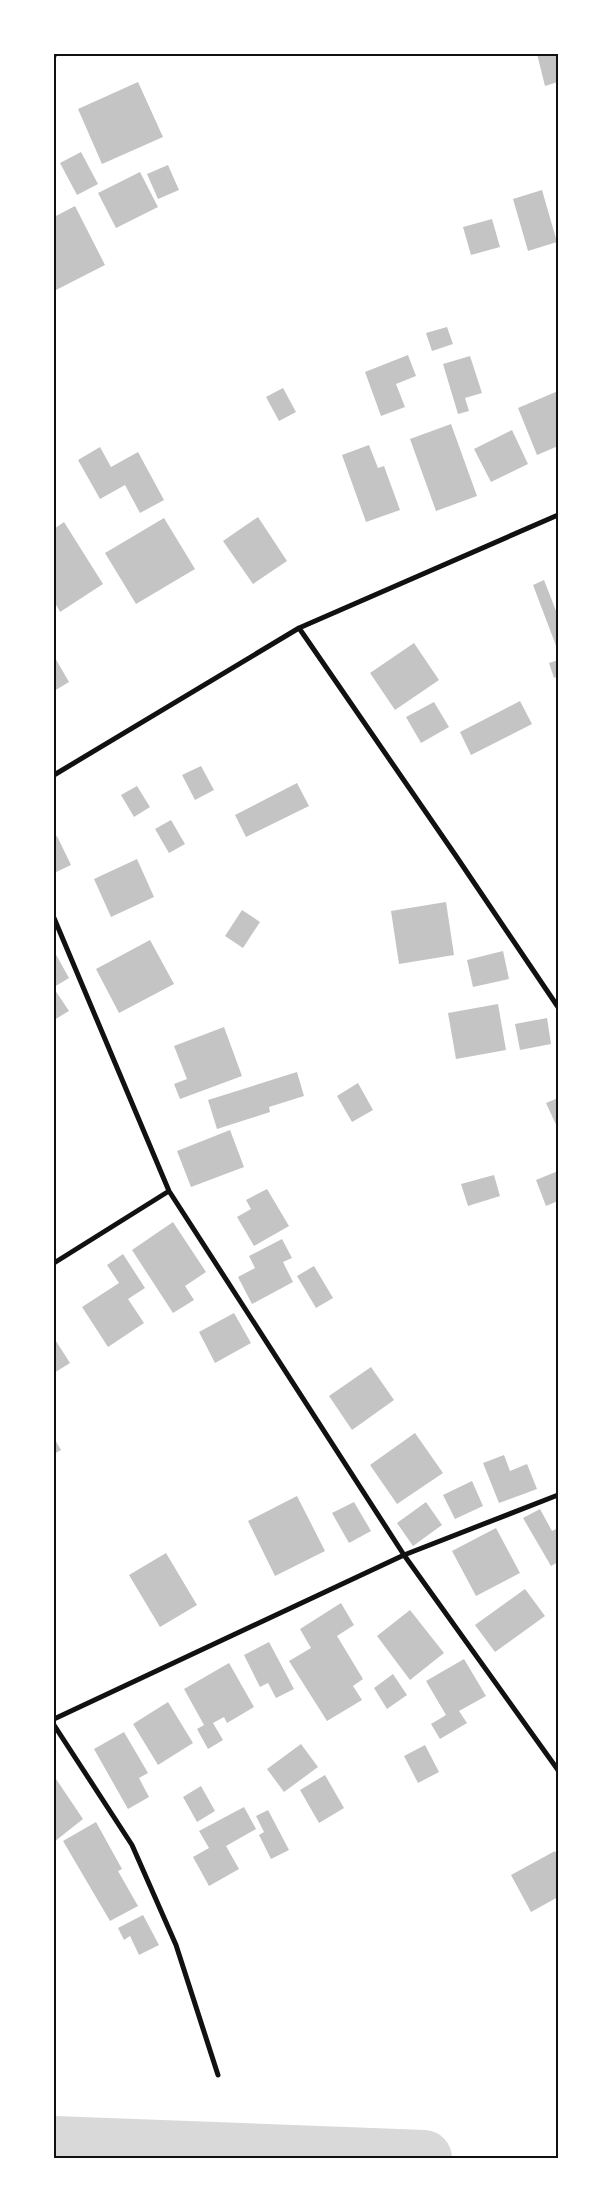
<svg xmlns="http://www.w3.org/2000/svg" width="612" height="2212" font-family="'Roboto Condensed',sans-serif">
<rect width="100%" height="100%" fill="#fff"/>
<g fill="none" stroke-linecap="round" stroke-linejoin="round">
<path stroke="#d9d9d9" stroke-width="56" d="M54,2144l370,14"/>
</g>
<path fill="#c4c4c4" d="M537,54h21v28l-13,4z
M138,82l25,55 -61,27 -24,-55z
M81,152l17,32 -21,11 -17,-32z
M168,165l11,25 -21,9 -11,-25z
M140,172l18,35 -42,21 -18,-35z
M542,190l15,52 -29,9 -15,-52z
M75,206l30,59 -51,26v-74z
M492,219l8,28 -29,8 -8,-28z
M447,327l6,17 -21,7 -6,-18z
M408,355l8,21 -20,8 9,23 -24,9 -16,-44z
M470,356l12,37 -17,5 4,13 -11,3 -15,-50z
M283,388l13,24 -17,9 -13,-24z
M558,391v55l-21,9 -19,-47z
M451,424l26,72 -41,15 -26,-72z
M512,430l16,34 -37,18 -17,-33z
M369,445l9,23 6,-2 16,44 -34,12 -24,-67z
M100,447l11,20 27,-15 26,48 -24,13 -15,-28 -25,14 -22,-39z
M258,517l29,44 -34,23 -30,-43z
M164,518l31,51 -59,35 -31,-51z
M64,522l39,62 -43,28 -6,-11v-72z
M544,580l14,36v35l-25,-66z
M414,643l25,37 -44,30 -25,-37z
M54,656l15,26 -15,9z
M558,660v16l-4,2 -5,-15z
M520,701l12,23 -61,31 -11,-23z
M434,702l15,25 -28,16 -15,-26z
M201,766l13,24 -19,10 -13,-25z
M297,783l12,23 -63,31 -11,-22z
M137,786l13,21 -16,10 -13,-22z
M171,820l14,24 -16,9 -14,-24z
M57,836l14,29 -17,8v-35z
M137,859l17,38 -43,20 -17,-38z
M446,902l8,53 -55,9 -8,-53z
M242,910l18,12 -17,26 -18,-12z
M150,940l24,44 -55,29 -23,-44z
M54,951l15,27 -15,9z
M503,951l6,28 -36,8 -6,-27z
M55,990l14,21 -15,9v-29z
M498,1004l8,46 -50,9 -8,-46z
M547,1018l4,26 -31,6 -5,-26z
M224,1027l18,49 -62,23 -6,-15 13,-5 -13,-33z
M297,1072l7,24 -35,11 1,5 -53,17 -9,-29z
M358,1083l15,27 -21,12 -15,-26z
M558,1098v31l-12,-26z
M230,1130l14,37 -53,20 -14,-36z
M558,1171v30l-12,5 -10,-26z
M494,1175l6,21 -32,10 -7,-22z
M267,1189l22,37 -35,20 -17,-29 14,-8 -5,-9z
M173,1222l33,50 -21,14 9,14 -21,13 -41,-63z
M282,1239l10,19 -9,4 10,20 -41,22 -14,-27 17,-9 -6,-12z
M123,1254l22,34 -17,11 16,24 -36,24 -26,-40 37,-24 -12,-18z
M314,1266l19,32 -17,10 -19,-32z
M234,1313l17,30 -36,20 -16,-31z
M54,1338l16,25 -16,10z
M371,1367l23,33 -42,30 -23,-34z
M415,1433l28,40 -46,31 -27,-39z
M54,1438l7,12 -7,4z
M504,1455l6,16 17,-7 10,25 -38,14 -16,-40z
M472,1481l11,25 -28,13 -12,-24z
M297,1496l28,55 -50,25 -27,-55z
M354,1502l17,29 -22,12 -17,-30z
M426,1502l16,23 -29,21 -16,-23z
M540,1509l12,22 6,-3v34l-7,4 -28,-48z
M496,1528l24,45 -44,23 -24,-45z
M166,1553l31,52 -37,22 -31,-52z
M525,1589l20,27 -50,36 -20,-27z
M341,1603l13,22 -17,11 26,43 -10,7 9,14 -35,21 -38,-60 22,-13 -11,-19z
M410,1610l34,43 -34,27 -33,-44z
M269,1642l25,47 -18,9 -8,-15 -8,4 -16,-32z
M464,1659l22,37 -27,15 8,12 -27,16 -9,-15 15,-9 -20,-34z
M229,1663l25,44 -27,16 -3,-6 -11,6 10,17 -15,9 -11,-20 7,-4 -20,-36z
M393,1674l14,21 -20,14 -13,-21z
M168,1702l25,41 -35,22 -25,-41z
M124,1732l24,41 -9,5 10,19 -21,12 -34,-60z
M301,1744l17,23 -34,25 -17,-23z
M425,1745l14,27 -21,11 -14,-27z
M325,1775l19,33 -25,15 -19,-33z
M54,1776l29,43 -29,23z
M201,1786l14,25 -18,11 -14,-25z
M244,1807l12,22 -30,17 13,23 -30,17 -16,-29 16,-9 -10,-17z
M268,1810l21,40 -18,9 -12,-24 5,-3 -8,-16z
M96,1822l26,47 -4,2 20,35 -28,15 -47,-80z
M555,1851l3,6v40l-27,15 -20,-37z
M143,1915l16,30 -20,10 -9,-19 -6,4 -6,-12z"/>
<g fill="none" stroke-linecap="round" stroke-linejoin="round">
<path stroke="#111" stroke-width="5" d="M54,56v-2
M299,628l157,228 102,151
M54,775l245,-147 259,-113
M54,918l115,273 235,364 154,215
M54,1263l115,-72
M54,1719l350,-164 154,-60
M54,1725l78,120 44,100 42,130"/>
</g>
<rect width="612" height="2212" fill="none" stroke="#ffffff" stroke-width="110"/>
<rect x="55" y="55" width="502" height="2102" fill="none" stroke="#111" stroke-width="2"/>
</svg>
